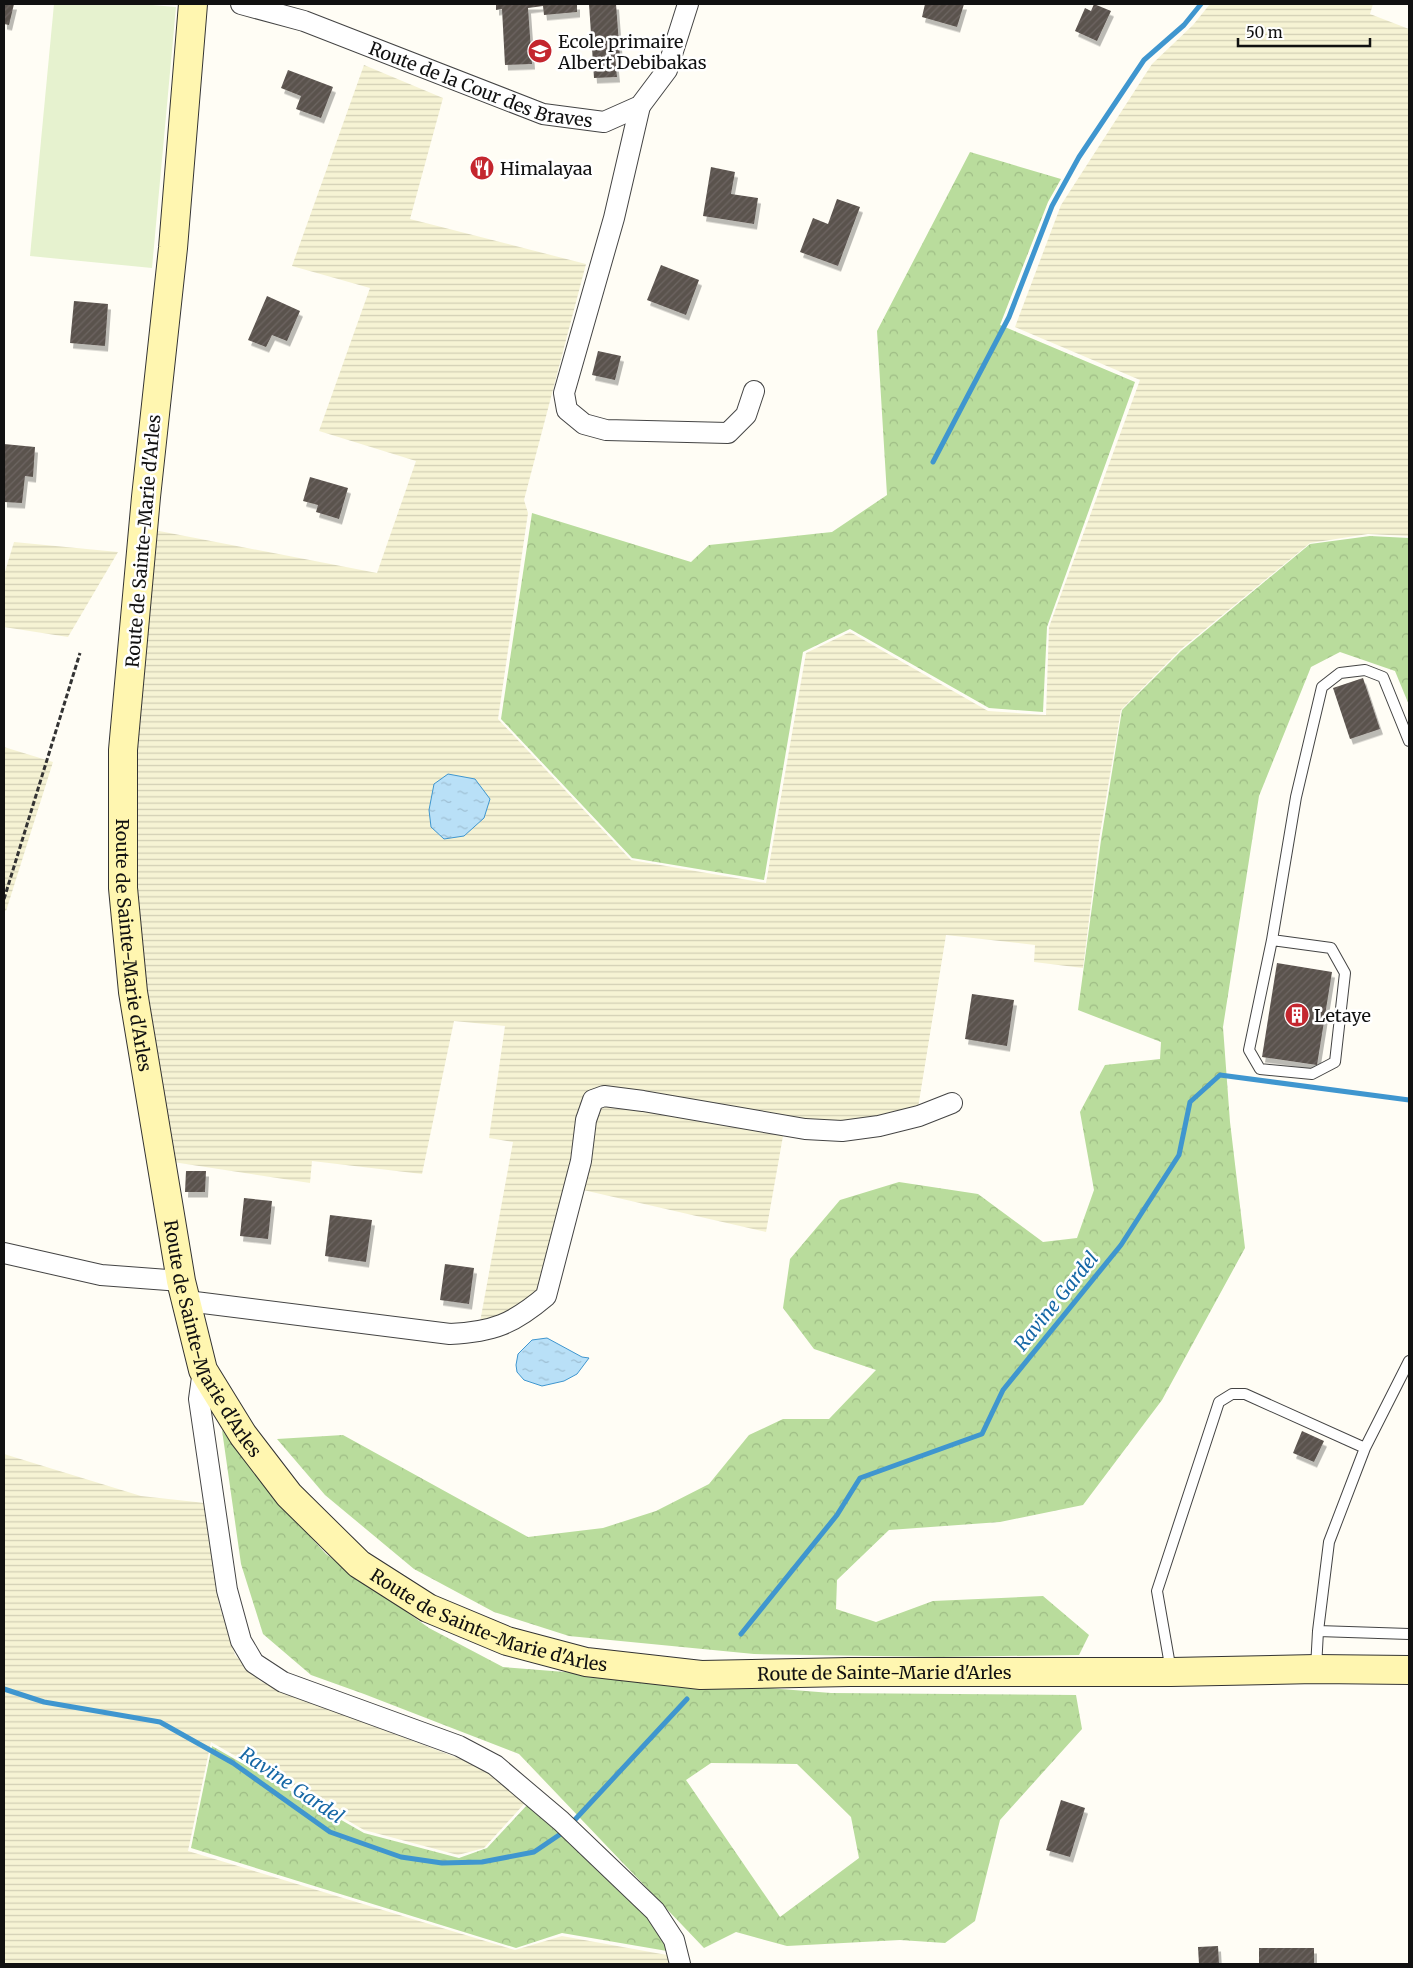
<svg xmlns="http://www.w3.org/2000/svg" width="1413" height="1968" font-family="Merriweather,serif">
<defs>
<pattern id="farmland-rules" width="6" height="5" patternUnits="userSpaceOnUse" patternTransform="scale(1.25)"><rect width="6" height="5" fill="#f6f3d4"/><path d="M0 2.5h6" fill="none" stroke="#d2cfb5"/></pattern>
<pattern id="forest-crowns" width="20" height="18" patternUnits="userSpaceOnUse" patternTransform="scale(1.25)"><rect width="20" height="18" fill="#b9dc9c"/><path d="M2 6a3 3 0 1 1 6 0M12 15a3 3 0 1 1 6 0" fill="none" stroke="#9ebc85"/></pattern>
<pattern id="water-ripples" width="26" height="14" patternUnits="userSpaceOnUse" patternTransform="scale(1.25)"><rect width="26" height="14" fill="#b9e0f7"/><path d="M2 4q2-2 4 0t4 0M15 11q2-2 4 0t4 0" fill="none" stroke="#9ebfd3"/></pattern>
<pattern id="building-hatch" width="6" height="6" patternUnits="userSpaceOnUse" patternTransform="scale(1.25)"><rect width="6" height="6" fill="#5a524d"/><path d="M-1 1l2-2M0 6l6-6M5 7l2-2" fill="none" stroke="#6d6662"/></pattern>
<filter id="shadow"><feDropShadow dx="3" dy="5.5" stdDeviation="0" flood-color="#0004"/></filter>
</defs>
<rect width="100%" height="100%" fill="#fffdf5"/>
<path fill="url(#farmland-rules)" d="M1210,4h163l-3,10 39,15v507l-41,-2 -58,9 -130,107 -59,60 -22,130 -16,128 -49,-6 1,-17 -89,-10 -28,173 -40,15 -92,-4 -20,113 -196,-45 -32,113 -23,13 -35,9 33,-180 -24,-4 16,-112 -51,-5 -32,153 -110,-13 -2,22 -137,-21 -35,-215 -6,-123 6,-144 16,-150 223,43 39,-112 -97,-30 51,-143 -78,-22 72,-201 79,33 -33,121 176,45 -62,236 4,13 -30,206 133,141 135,23 40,-230 44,-21 138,79 58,4 3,-88 91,-247 -125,-53 46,-122 91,-141 41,-39z
M14,542l104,10 -50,85 -64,-10v-52z
M4,747l49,15 -47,149 -2,-1z
M4,1454l137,42 64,7 14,101 16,51 25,26 47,20 180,68 38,34 -41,45 -26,7 -94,-25 -153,-88 -23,109 327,99 47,-14 105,19 3,9h-666z"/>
<path fill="url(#forest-crowns)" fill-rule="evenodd" d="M970,152l91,27 -13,23 -48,123 135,57 -88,245 -4,85 -54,-4 -139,-79 -47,23 -39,228 -132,-22 -131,-139 31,-206 159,49 18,-17 123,-13 55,-37 -10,-164z
M1370,536l39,2v167l-14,-34 -55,-19 -29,15 -52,129 -36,231 7,95 15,126 -83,152 -79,105 -83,17 -111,8 -52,50 -1,29 40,13 57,-21 110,-5 46,39 -10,20 -140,2 -185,-3 -185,-18 -75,-24 -80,-43 -89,-74 -48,-56 66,-4 185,102 75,-9 53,-17 53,-27 40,-49 34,-16h46l47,-49 -62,-21 -31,-41 7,-49 50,-59 59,-18 79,12 65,48 34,-4 17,-48 -14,-78 25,-47 55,-6 1,-17 -83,-32 23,-170 21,-130 59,-59 129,-107z
M222,1430l44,58 60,66 103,74 74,39 328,26 245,2 6,34 -82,91 -25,101 -30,22 -45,-3 -113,6 -51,-14 -32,16 -185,-194 -155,-60 -53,-19 -48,-41 -22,-70zM711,1763l86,1 54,53 8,41 -79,59 -94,-137z
M212,1746l152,87 95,25 28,-10 41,-44 50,44 72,69 15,20 2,14 -105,-18 -46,15 -325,-100z"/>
<path fill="#e6f2cf" d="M54,4h86l36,3 -24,261 -122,-12z"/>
<path fill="url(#water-ripples)" stroke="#3f96cf" d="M448,774l27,5 15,20 -6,19 -20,18 -20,3 -13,-12 -2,-17 5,-26z
M547,1338l35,19 7,1 -12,16 -13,7 -22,5 -18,-6 -7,-8 -1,-7 2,-11 14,-14z"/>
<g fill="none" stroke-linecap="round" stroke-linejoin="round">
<path stroke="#3f96cf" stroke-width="5" d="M933,462l76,-145 43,-111 27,-49 65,-97 40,-35 17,-21
M741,1634l96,-119 23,-37 122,-44 21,-44 118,-145 58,-90 11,-53 30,-27 189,25
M4,1689l40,13 116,20 73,41 97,69 71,25 41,6 40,-1 52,-10 31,-21
M570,1825l117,-126"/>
</g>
<path fill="url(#building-hatch)" filter="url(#shadow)" d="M4,4h10l-5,21 -5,-1z
M496,4h81v8l-33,3 -1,-9 -15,2 4,56 -27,1 -3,-56 -6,1z
M589,4h27l4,53h-5l2,20 -23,1z
M925,4h39l-7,23 -35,-10z
M1094,4l17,7 -14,30 -22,-10 10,-23 6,3z
M288,70l45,17 -12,31 -25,-9 5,-13 -20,-8z
M711,167l24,5 -4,22 27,4 -4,26 -51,-8z
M837,199l23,8 -22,59 -38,-14 13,-34 15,6z
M661,265l38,15 -13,35 -39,-15z
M267,296l33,15 -13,30 -15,-6 -6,12 -18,-7z
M74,301l34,3 -3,42 -35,-3z
M598,351l23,5 -6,24 -23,-5z
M4,444l31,3 -2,30 -8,-1 -3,27 -18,-1z
M310,477l38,11 -9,31 -23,-7 2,-7 -15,-4z
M1363,678l17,51 -30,10 -17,-51z
M1277,963l55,9 -15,93 -55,-8z
M972,994l42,6 -7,46 -42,-7z
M186,1171h20l-1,21h-20z
M244,1198l28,3 -4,38 -28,-3z
M330,1215l42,5 -6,42 -41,-6z
M445,1264l29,4 -5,36 -29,-4z
M1302,1431l22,10 -10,21 -21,-9z
M1061,1800l24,8 -15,49 -24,-7z
M1218,1946l1,18h-20l-1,-17z
M1259,1948h55v16h-55z"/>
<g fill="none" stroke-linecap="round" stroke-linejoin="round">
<defs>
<path id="service" d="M1272,940l59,8 14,25 -10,89 -23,12 -52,-5 -11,-19 23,-110 24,-143 26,-110 18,-14 25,-3 18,7 26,64
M1318,1631l91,3
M1316,1668l2,-37 11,-89 36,-94 44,-87
M1171,1671l-14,-80 62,-189 13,-8h13l120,54"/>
<g id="minor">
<path id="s1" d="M241,4l63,17 239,93 61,8 36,-16 27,-36 21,-66"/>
<path d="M640,106l-26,112 -50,175 3,17 17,14 22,6 122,3 18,-18 8,-24"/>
<path d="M4,1253l97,22 80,6"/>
<path d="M187,1301l263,33c43,-2 63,-10 96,-38l35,-135 5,-41 7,-20 11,-4 39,5 162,28 37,2 37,-5 40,-10 33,-13"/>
<path d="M203,1370l-4,29 28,191 14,51 13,22 29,19 176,64 36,19 66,56 94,90 19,29 6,24"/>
</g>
<g id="secondary">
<path id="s2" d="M193,4l-20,244 -27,249 -23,253v138l10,104 48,289 22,89 40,65 46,60 70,69 69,44 79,33 79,21 115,13 148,-3h322l145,-3 93,1"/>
</g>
</defs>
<use href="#service" stroke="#444" stroke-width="12"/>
<use href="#minor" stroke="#444" stroke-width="22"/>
<use href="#secondary" stroke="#333" stroke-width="30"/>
<path stroke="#333" stroke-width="3" stroke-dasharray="5 2.5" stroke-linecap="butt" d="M4,899l76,-246"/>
<use href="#service" stroke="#fff" stroke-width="10"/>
<use href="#minor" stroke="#fff" stroke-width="20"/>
<use href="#secondary" stroke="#fff6b0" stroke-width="28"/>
</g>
<defs>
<symbol id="school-disc" viewBox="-11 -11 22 22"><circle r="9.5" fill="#c4262e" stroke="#fff"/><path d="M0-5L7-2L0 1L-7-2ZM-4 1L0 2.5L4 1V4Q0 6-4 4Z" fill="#fff"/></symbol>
<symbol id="restaurant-disc" viewBox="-11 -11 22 22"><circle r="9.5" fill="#c4262e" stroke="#fff"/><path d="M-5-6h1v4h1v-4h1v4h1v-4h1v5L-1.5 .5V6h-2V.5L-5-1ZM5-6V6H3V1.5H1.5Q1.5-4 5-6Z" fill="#fff"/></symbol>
<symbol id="building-disc" viewBox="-11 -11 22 22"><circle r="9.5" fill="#c4262e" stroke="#fff"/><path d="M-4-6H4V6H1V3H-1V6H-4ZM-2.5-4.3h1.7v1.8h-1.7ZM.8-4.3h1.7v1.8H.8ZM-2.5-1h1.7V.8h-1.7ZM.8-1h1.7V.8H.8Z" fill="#fff"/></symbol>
</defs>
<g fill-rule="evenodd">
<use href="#school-disc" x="526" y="37" width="28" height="28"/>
<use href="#restaurant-disc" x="468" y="154" width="28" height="28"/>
<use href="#building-disc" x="1283" y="1001" width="28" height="28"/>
</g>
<g text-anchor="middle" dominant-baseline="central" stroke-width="5" stroke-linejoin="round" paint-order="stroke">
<g font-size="18" fill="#111" stroke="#fff" text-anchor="start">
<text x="558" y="41">Ecole primaire<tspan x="558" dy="21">Albert Debibakas</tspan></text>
<text x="500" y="168">Himalayaa</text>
<text x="1314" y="1015">Letaye</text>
</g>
<g font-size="18" fill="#111" stroke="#fff">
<text stroke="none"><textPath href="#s1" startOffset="254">Route de la Cour des Braves</textPath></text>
<text transform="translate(143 541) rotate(-85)">Route de Sainte-Marie d'Arles</text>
<text stroke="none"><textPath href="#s2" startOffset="945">Route de Sainte-Marie d'Arles</textPath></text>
<text stroke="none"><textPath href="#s2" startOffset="1350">Route de Sainte-Marie d'Arles</textPath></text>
<text stroke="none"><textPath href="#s2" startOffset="1770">Route de Sainte-Marie d'Arles</textPath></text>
<text stroke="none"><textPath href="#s2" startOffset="2175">Route de Sainte-Marie d'Arles</textPath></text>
</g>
<g font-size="19" font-style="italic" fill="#1768a6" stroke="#fff">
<text transform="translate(1056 1301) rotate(-51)">Ravine Gardel</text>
<text transform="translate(292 1785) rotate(34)">Ravine Gardel</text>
</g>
</g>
<rect width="1413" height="1968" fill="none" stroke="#111111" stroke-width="10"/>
<path d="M1238 38v8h132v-8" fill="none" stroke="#111111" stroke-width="2.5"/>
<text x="1246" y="38" font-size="15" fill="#111111" stroke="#ffffff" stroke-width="4" paint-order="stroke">50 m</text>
</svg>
